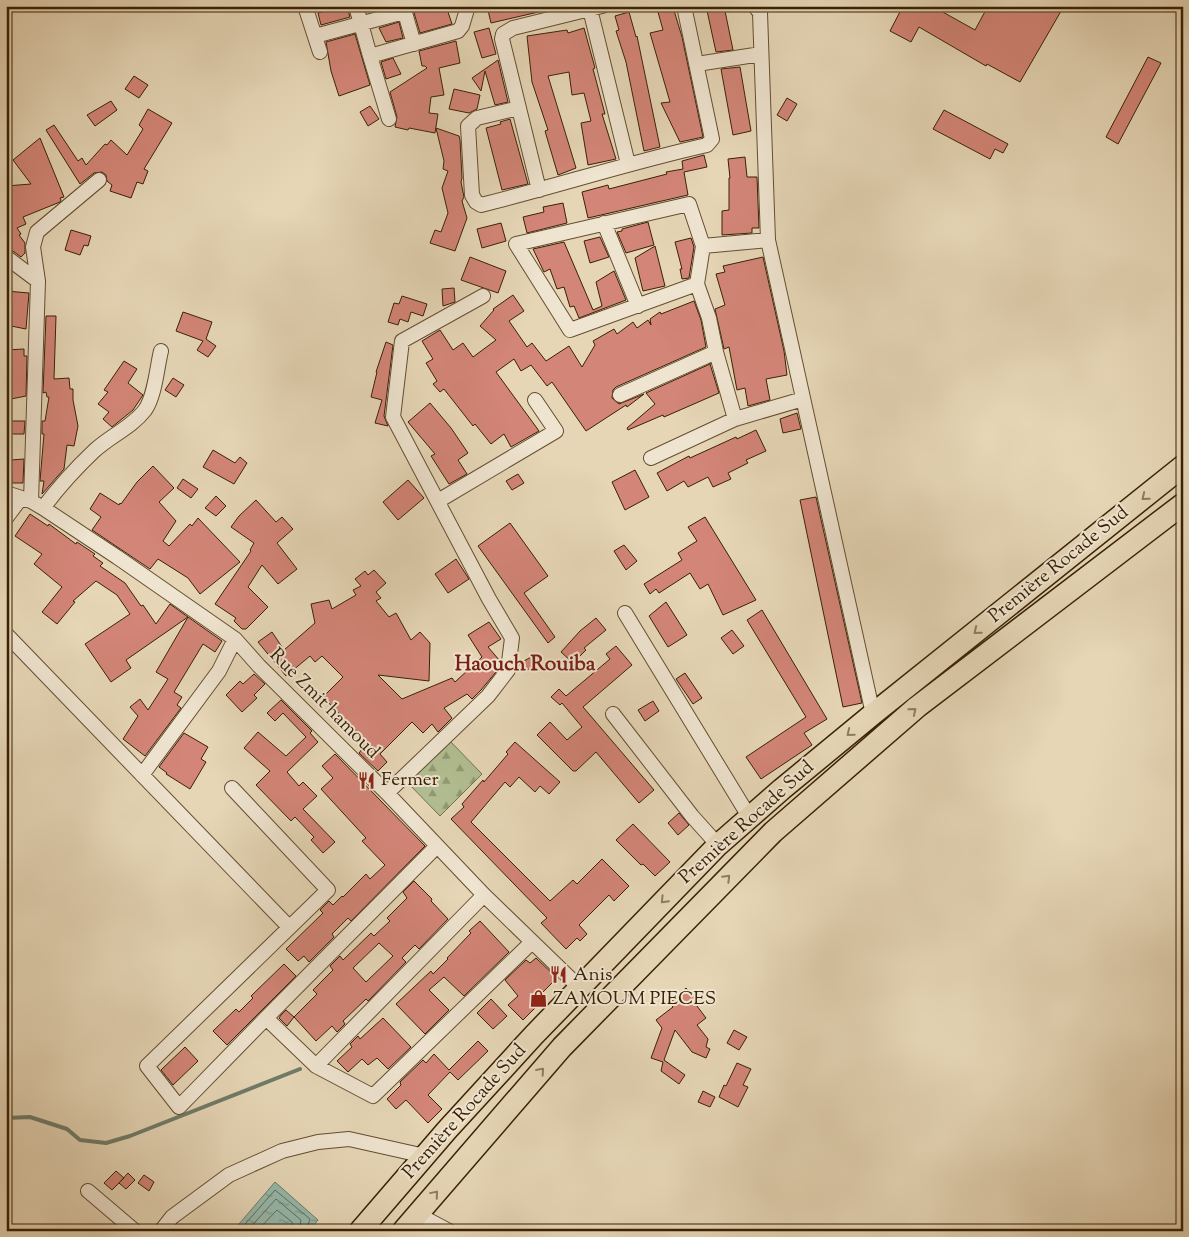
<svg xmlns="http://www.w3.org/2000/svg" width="1189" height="1237" font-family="'Sorts Mill Goudy',serif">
<defs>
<pattern id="forest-firs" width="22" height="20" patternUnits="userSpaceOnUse" patternTransform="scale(1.25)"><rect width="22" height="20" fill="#b1be91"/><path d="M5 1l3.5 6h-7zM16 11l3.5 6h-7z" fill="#919a74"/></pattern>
<pattern id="water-ripples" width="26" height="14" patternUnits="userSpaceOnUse" patternTransform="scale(1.25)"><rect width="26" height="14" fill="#96b9ac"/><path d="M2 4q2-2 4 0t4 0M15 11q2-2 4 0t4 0" fill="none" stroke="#7b968a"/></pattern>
</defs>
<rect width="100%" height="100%" fill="#e6d6b6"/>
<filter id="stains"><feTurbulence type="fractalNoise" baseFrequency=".004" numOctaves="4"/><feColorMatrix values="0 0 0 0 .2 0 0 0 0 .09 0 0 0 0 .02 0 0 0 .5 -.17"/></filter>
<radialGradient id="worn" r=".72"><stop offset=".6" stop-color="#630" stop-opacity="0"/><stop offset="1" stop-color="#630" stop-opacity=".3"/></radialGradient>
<path fill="url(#forest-firs)" stroke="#74704b" d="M448,739l34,35 -42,42 -34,-35z"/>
<path fill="url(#water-ripples)" stroke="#707c69" d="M275,1182l43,38 -9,11h-76z"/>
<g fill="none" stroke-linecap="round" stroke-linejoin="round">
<path stroke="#676d58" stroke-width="1" d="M239,1231l36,-41 35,29 -4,12
M247,1231l29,-32 25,21 -2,11
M257,1231l20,-21 15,12v9"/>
<path stroke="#707c69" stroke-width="4" d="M6,1118l24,-1 37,12 13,11 26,3 24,-7 170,-67"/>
</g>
<path fill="#d38577" stroke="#382105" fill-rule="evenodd" d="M343,6h4l3,11 -29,8 -3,-12z
M412,6h34l6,18 -32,9z
M487,6h60v4l-56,13z
M706,6h18l9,44 -17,2z
M903,6h29l43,24 13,-24h76l-44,76 -33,-18 -1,2 -67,-39 -8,15 -21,-11z
M673,7l9,30 21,100 -23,5 -19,-39 9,-1 -20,-69 13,-3 -5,-18z
M629,12l7,25 1,-1 23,111 -16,4 -18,-89 -10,-31 3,-1 -4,-14z
M399,22l4,16 -17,4 -7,-14z
M489,28l7,26 -14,4 -8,-26z
M584,28l11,40 -2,1 12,45h-3l14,45 -28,6 -7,-42 10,-2 -7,-28 -12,2 -3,-23 -21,4 28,92 -18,7 -13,-44 3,-1 -16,-48 -5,-46 40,-6 1,3z
M355,34l15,51 -31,11 -8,-25 -5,-29z
M456,41l4,22 -21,5 5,27 -13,2 -2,16 9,1 -3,19 -26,-5 -1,2 -13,-3 2,-10 -7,-25 37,-24 -2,-2h-3l-3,-15z
M1148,57l13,6 -43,81 -12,-7z
M393,58l8,16 -15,5 -5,-17z
M498,60l10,42 -13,3 -10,-34 -4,20 -9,-13z
M740,67l11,64 -18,4 -12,-66z
M134,76l14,9 -9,13 -14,-9z
M454,89l26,6 -3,14 -8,4 -20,-4z
M787,98l10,6 -10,17 -10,-6z
M111,101l6,9 -22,16 -8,-11z
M370,106l9,13 -11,7 -8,-14z
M148,109l24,14 -28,46 4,2 -5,13 -6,-2 -6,16 -21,-7 2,-6 -5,-4 -1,-6 -4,-3 -8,1 -14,11 -34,-54 8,-5 24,36 4,-3 4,7 19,-21 2,1 4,-5 16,15 16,-26 -4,-4z
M944,110l64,34 -5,9 -8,-4 -5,10 -57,-30z
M510,119l18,65 -26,6 -16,-62 15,-4 -1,-2z
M436,128l23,8 1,4 2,38 -1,4 3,15 -2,4 5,17 -12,33 -25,-8 5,-13 6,2 7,-19 -6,-25 6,-17 -5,-2 1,-8z
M40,138l24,59 -4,1 1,2 -1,2 -37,15 3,7 -9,4 4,6 -2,1 6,8v10l-4,4 -15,-11v-60l25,-2 -18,-24z
M704,155l3,12 -23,5 4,23 -100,23 -6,-26 26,-7 1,4 58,-15 -1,-2 17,-3 -1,-8z
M745,157l2,20h10l2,51h-7v5l-30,2v-24l7,-1v-32h1l-2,-19z
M563,203l4,20 -40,10 -4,-16 21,-5 -1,-5z
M648,222l6,23 -28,8 -9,-21 5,-1v-2z
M501,223l5,18 -24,7 -5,-19z
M71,230l20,6 -3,10 -4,-1 -4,10 -15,-5z
M600,237l9,20 -19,6 -6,-22z
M691,238l3,9 -5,31 -7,1 -2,-10h2l-7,-27z
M564,242l29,68 9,-4 -6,-24 18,-11 12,29 -47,18 -5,-12 -4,1 -6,-20 -7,2 -7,-20 -6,3 -11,-23z
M655,246l10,40 -22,5 -8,-33z
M470,257l36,14 -8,22 -37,-13z
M763,257l21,94 3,24 -21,4 4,21 -22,6 -3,-18 -8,2 -8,-43 -5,2 -9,-40 10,-4 -9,-31 9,-2 -2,-6z
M454,288l1,14 -12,4 -1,-17z
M6,291l23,2 -3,36 -20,-4z
M513,295l11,16 -15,10 18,26 5,-4 14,18 23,-15 13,21 13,-22 -2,-4 21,-12 3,5 16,-12 4,6 11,-8 3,5 -1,-6 10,-7 1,2 33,-13 7,19 5,27 -90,40 -3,3 -1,8 7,6 25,-10 -17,13 -1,-2 -40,26 -34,-49 -5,4 -16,-21 -10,6 -7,-12 -18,13 43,59 -28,16 -7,-13 -13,10 -16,-20 -2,2 -29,-37 -4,3 -7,-8 4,-3 -11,-18 7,-4 -11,-18 18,-11 13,20 10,-7 10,14 23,-17 -16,-14 14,-16 -1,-1z
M402,296l25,8 -4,12 -12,-4 -3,10 -8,-3 -2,6 -10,-3 6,-19 5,1z
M183,312l29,10 -6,17 10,7 -8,11 -11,-7 6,-9 -27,-10z
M46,316h10l-2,63 15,-1 1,11h3v11l5,26 -4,20 -7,-1 -3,24 -22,25 2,-13h-4l4,-47h-2v-13h3l4,-24h-2l-1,-5 -3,1z
M386,342l7,3 -9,71 4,10 -13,-3 7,-23 -11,-3 6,-25h-1z
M24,349v7h3l-1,40 -20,4v-50z
M124,361l13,8 -9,14 15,12 -10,15 -21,17 -9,-8 6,-7 -11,-8 10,-12 -4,-2z
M710,364l9,29 -55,24 -1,-2 -35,15 -1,-2 28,-24 -9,-11z
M173,378l11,7 -8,12 -11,-7z
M430,403l21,25 17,25 -10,7 9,14 -18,10 -18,-28 4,-2 -27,-32z
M797,413l4,16 -18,4 -3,-14z
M6,421h19l-1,13h-18z
M756,430l10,21 -20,9 2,3 -20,10 3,6 -18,8 -5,-10 -20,10 -4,-6 -17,10 -10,-18 32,-17 1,2 46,-21 1,2z
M213,450l22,13 5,-6 7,6 -13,21 -31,-17z
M24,459l-1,24h-11l-1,-23z
M153,466l21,22 -15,14 17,19 -13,20 6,5 21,-22 2,2 6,-8 42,44 -40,32 -12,-16 -30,-19 -8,10 -58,-39 9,-13 -11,-8 10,-16 19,12 1,-2 1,1 16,-22z
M635,470l14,27 -24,13 -13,-28z
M518,474l6,9 -12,7 -6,-9z
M183,479l15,10 -7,9 -14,-10z
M408,480l16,18 -26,22 -15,-18z
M216,496l10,10 -10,10 -11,-8z
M816,497l46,206 -19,4 -43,-207z
M256,500l20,22 6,-5 11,12 -16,14 20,26 -19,15 -16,-19 -14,22 20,20 -22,22h-4l-8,-8 2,-3 -21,-14 36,-53 -1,-1 4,-7 -23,-16 8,-11z
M30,514l18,12 1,-2 27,20 1,-2 18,12 -2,2 10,7 -3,3 25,17 16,23 2,-1 13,19 14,-20 18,13 -62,43 5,8 -20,14 -26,-38 45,-30 -13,-19 -21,-14 -23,20 2,1 -18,22 -15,-12 20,-25 -28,-23 8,-10 -27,-18z
M705,517l51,83 -33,15 -15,-31 -8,5 -10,-16 -31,20 -3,-4 -6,5 -6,-10 38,-24 -4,-7 19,-12 -9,-14z
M510,523l38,53 -24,17 31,44 -7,6 -70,-97z
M624,545l13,16 -11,9 -12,-19z
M456,559l13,20 -21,14 -13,-19z
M374,570l12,13 -10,9 5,6 -5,3 13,16 7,-4 15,27 9,-8 10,11 -1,38 -51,-6 24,24 50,-21 3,4 27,-25 -14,-22 21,-13 12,17 -13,8 12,14v6l-19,23 -9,9 -5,-5 -23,14 8,10 -14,14 -6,-8 -9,9 -11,-11 -32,32 7,8 -9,9 -19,-18 4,-5 -6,-6 5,-5 -39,-40 20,-20 -21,-21 -7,6 -5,-6 -24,20 -28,-34 14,-10 12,18 31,-27 -4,-19 18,-4 3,9 24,-14 -3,-5 8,-4 -6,-7 10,-8 3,4z
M666,602l21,33 -19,12 -19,-31z
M762,610l65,109 -23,14 8,12 -51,34 -15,-22 60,-40 -59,-97z
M188,617l34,24 -7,11 -12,-8 -29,48 8,5 -5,8 4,3 -36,48 -22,-17 15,-23 -8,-9 10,-8 8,11 20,-31 -12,-7z
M596,618l10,12 -22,18 2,2 -13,13 -12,-11 19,-21z
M732,630l12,16 -11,8 -12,-16z
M616,646l16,19 -49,42 71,83 -15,13 -43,-51 -20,19h-3l-36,-36 13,-13 17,18 15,-13 -20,-24 -2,2 -9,-8 8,-8 7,7 44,-37 -4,-5z
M536,654l4,8 -16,10 -5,-8z
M685,673l17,25 -9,6 -17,-25z
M254,674l11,10 -11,11 3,3 -15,14 -16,-17 14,-14 3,3z
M281,700l31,31 -2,2 8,9 -31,30 12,14 4,-4 14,14 -14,13 32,33 -12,11 -12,-13 3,-3 -19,-20 -4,4 -35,-36 14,-14 -26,-23 14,-16 28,24 20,-19 -23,-24 -8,8 -8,-8z
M653,701l6,10 -14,10 -7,-11z
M184,733l24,14 -7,12 5,3 -16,27 -24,-15 1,-1 -8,-6z
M515,742l45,40 -11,12 -9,-8 -5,6 -16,-15 -9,10 -5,-5 -34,40 79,79 23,-21 4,4 25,-25 27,27 -15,15 -5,-6 -30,30 8,9 -7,7 -3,-3 -11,11 -25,-26 6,-5 -96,-99 13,-12 -2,-3 21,-24 1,2 24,-28 -2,-2z
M335,754l90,92 -74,75 -3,-3 -16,16 2,3 -25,25 -5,-6 -6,5 -12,-12 37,-36 -3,-3 9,-9 4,4 9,-9 1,1 23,-23 4,5 15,-14 -23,-24 4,-3 -45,-49 12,-11 -11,-12z
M679,813l10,12 -11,10 -10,-12z
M633,824l37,38 -15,14 -12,-12 -2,1 -25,-25z
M414,881l18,18 -1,2 17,18 -29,30 -4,-4 -13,13 4,4 -38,39 -2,-2 -23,22 2,3 -8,8 -5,-6 -16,15 -22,-24 -7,9 -8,-8 2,-3 5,-5 8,7 23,-23 -4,-4 20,-20 -3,-4 10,-10 3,4 28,-27 3,3 16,-15 -3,-3 20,-20 -4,-6zM379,943l14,13 -27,26 -13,-14z
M480,921l29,31 -45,44 -20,-19 -15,13 20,20 -24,24 -29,-30 35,-33 2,3 15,-15 -1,-1 24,-25 -2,-2z
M536,958l21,20 -24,24 4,4 -14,14 -15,-15 10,-9 -13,-16 21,-20 4,3z
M284,964l12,12 -69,69 -14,-14 23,-22 3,3 14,-14 -2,-2z
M686,988l11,12 -3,2 12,16 -9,7 11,14 -2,8 4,2 -4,9 -14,-6 -17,-22 -11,30 21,15 -6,9 -18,-13 2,-9 -12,-4 11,-30 -6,-8 17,-13 -3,-4z
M491,999l16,17 -14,13 -16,-16z
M383,1018l28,29 -23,22 -11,-11 -9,7 -6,-6 -14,13 -11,-11 15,-14 -2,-3 8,-8 2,3z
M734,1030l13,7 -8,13 -12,-7z
M478,1041l10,10 -30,29 -8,-8 -22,23 14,14 -14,14 -22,-23 -10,9 -9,-10 14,-14 -1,-3 23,-22 3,3 8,-9 15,16z
M185,1047l13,14 -25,24 -12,-15z
M737,1063l14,6 -8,16 5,2 -10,20 -19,-10 5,-12 2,1z
M703,1091l12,6 -5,10 -12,-5z
M116,1171l8,7 -12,12 -8,-7z
M128,1173l7,7 -9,9 -7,-6z
M144,1175l10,7 -5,9 -11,-8z"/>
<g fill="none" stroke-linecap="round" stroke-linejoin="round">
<defs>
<path id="minor" d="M305,6l15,46
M356,6l14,50
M403,6l11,38
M755,6l5,7 8,227 105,474
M590,9l38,155
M315,36l89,-24
M697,64l64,-10
M519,108l-42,10 -9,8 4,69 4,7 5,3c76,-19 150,-43 226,-60l5,-6 -28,-133
M389,119l-19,-63 88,-25 4,-5 6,-20
M539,190l-37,-151 1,-5 10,-6 89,-22
M604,223l34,83
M6,257l32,24 -7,220
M38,281l-5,-34 4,-15 62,-52
M697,284l6,-38
M716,352l-7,-34 -12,-34 -127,46 -54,-86 173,-40 14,42 65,-6
M620,395l96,-43 19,67 68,-20
M651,458l84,-39
M6,493l25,8 12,7 74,49 118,82 24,27 128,127 97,102 95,92
M438,501l118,-70 -21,-31
M43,508c15,-20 33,-40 51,-57 16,-15 38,-24 51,-41 10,-14 12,-43 16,-59
M6,518l15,-20
M625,613l125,205
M6,634l283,293
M613,714l79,102 26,29
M142,775l77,-104 16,-32
M232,788l96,102 -181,176 32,41 87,-89
M387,793l101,-97 20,-26 4,-32 -23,-39 -96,-182 9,-76 81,-45
M484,895l-168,171 57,30 159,-154
M316,1066l-50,-48 171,-172
M88,1191l47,40
M417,1214l32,17
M161,1231l11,-14 57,-42 53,-24 36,-9 31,-3 76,17"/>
<path id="highway" d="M360,1231l87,-101 87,-95 184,-190 64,-56 91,-75 310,-248
M403,1231l159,-184 211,-215 144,-125 266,-203"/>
</defs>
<use href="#minor" stroke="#644e31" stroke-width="16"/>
<use href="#highway" stroke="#382105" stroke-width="24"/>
<use href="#minor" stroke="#efe4d0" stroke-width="14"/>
<use href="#highway" stroke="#e6d6b6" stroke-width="21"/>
</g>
<defs><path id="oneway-chevron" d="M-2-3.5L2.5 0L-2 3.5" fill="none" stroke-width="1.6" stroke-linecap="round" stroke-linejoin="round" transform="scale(1.25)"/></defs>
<g stroke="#8f7c5e">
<use href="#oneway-chevron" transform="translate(1145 497) rotate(141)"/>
<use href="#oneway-chevron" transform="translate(977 631) rotate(141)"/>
<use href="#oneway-chevron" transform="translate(913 711) rotate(-40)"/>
<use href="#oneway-chevron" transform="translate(850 733) rotate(141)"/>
<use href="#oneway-chevron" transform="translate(727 878) rotate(-45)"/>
<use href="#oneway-chevron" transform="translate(664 900) rotate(134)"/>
<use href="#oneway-chevron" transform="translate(541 1071) rotate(-49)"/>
<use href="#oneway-chevron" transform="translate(435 1194) rotate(-50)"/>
</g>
<defs>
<symbol id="restaurant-bare" viewBox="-9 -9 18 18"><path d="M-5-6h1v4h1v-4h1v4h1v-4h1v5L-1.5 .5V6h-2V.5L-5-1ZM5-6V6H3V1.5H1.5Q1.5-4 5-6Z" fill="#8f2418" stroke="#efe4d0" stroke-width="2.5" paint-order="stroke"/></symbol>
<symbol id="shop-bare" viewBox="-9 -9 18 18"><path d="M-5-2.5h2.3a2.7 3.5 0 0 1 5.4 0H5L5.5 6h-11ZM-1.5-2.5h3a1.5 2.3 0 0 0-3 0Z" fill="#8f2418" stroke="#efe4d0" stroke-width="2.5" paint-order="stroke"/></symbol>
</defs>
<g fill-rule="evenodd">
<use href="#restaurant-bare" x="354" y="768" width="25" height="25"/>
<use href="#restaurant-bare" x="546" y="962" width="25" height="25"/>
<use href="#shop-bare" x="526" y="986" width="25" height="25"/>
</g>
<g text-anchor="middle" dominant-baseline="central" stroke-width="4" stroke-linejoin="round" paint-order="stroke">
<g font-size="19" fill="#382105" stroke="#efe4d0">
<text transform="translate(1059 565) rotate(-39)">Première Rocade Sud</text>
<text transform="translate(324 704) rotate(45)">Rue Zmit hamoud</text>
<text transform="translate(747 823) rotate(-42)">Première Rocade Sud</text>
<text transform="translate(465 1112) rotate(-48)">Première Rocade Sud</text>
</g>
<g font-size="19" fill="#382105" stroke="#efe4d0" text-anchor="start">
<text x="381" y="780">Fermer</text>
<text x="573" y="975">Anis</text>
<text x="553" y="999">ZAMOUM PIECES</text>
</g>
<g font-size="21" font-weight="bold" fill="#7a1f14" stroke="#efe4d0">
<text x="525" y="665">Haouch Rouiba</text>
</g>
</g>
<rect width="1189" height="1237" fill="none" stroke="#e6d6b6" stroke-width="25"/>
<rect x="8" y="8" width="1174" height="1222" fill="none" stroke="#382105" stroke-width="2.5"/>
<rect x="12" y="12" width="1164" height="1212" fill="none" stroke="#382105"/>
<rect width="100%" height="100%" filter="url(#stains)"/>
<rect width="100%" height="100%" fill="url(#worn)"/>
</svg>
